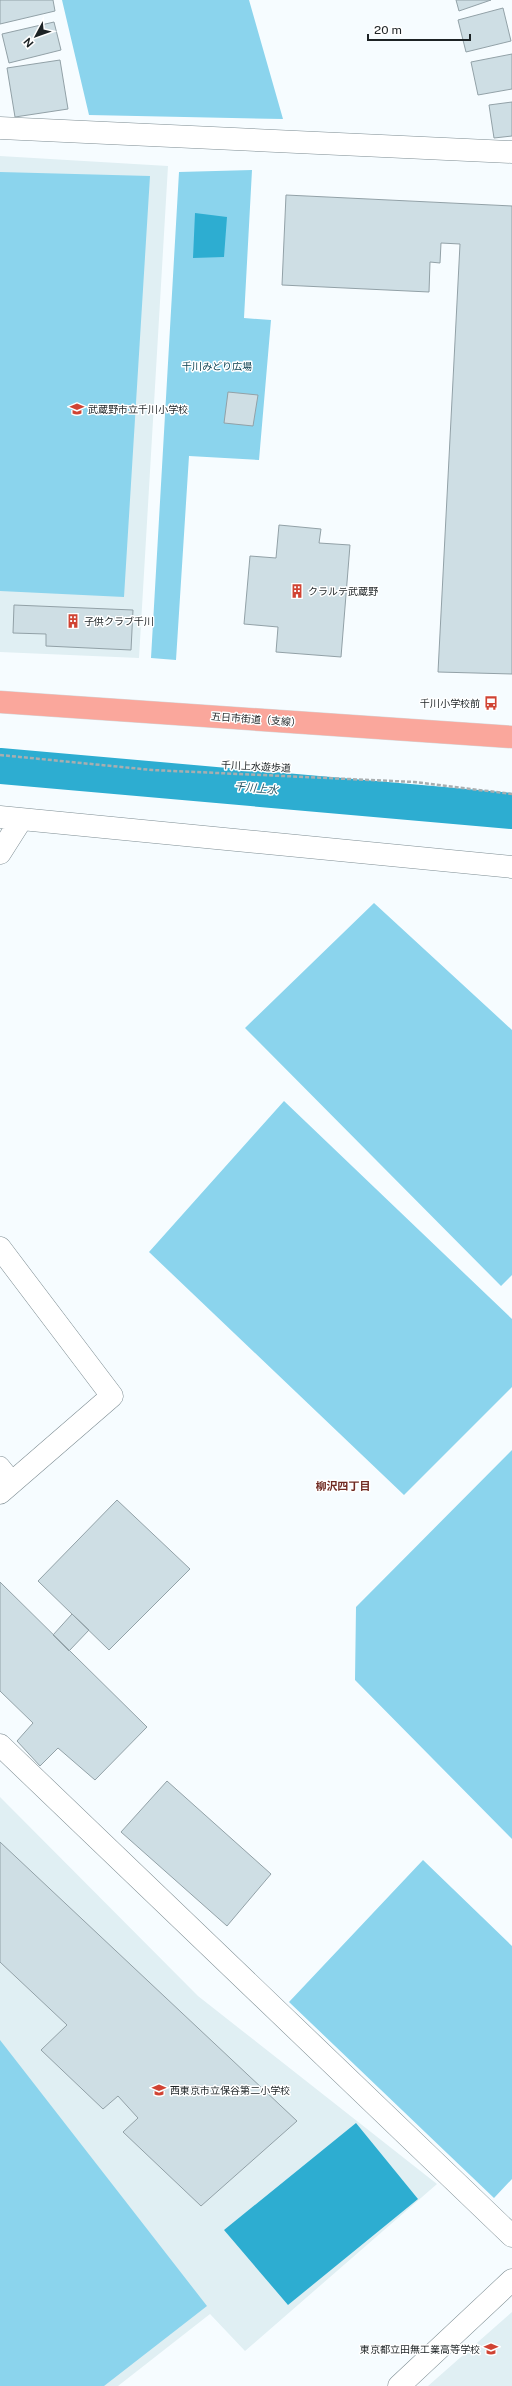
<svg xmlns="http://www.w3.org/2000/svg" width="512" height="2386" font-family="'Public Sans','Noto Sans JP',sans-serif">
<rect width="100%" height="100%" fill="#f6fcff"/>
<path fill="#e0eff3" d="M0,156l168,10 -29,492 -139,-6z
M0,1797l198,199 239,188 -192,167 -35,-37 -92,72h-118z
M512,2312v74h-84z"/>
<path fill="#8bd4ed" d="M62,0h187l34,119 -194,-4z
M252,170l-8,148 27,2 -12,140 -70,-4 -13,204 -25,-2 28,-486z
M0,172l150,4 -26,421 -124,-6z
M374,903l138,127v245l-11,11 -256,-258z
M284,1101l228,218v68l-108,108 -255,-243z
M512,1450v389l-157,-159 1,-73z
M423,1860l89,86v233l-18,19 -205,-196z
M0,2040l207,266 -103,80h-104z"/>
<path fill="#2dadd1" d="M195,213l32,4 -3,40 -31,1z
M356,2123l62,76 -130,106 -64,-75z"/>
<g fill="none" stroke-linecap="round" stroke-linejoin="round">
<path stroke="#2dadd1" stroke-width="36" d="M0,766l512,45"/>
</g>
<path fill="#cedee4" stroke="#92a1a7" d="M0,0h53l2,11 -55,13z
M456,0h35l-32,11z
M503,8l8,33 -45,11 -8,-32z
M54,22l7,28 -52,13 -7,-29z
M512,54v35l-34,6 -7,-33z
M60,60l8,49 -53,8 -8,-49z
M512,102v34l-18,2 -5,-33z
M286,195l226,11v468l-74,-2 22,-428 -19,-1 -1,20 -10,-1 -1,30 -147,-7z
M228,392l30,3 -5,31 -29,-3z
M279,525l42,4 -2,14 31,2 -9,112 -65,-5 2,-25 -34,-3 6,-68 26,2z
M14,605l119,5 -2,40 -85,-4v-12l-33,-1z
M117,1500l73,69 -81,81 -71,-69z
M0,1582l147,145 -52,53 -37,-32 -18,18 -23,-25 16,-18 -33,-32z
M72,1614l17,16 -20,21 -16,-16z
M167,1781l104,93 -44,52 -106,-94z
M0,1842l297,279 -96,85 -78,-74 15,-14 -20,-22 -15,13 -62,-59 26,-25 -67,-63z"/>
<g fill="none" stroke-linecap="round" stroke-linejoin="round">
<defs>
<path id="lane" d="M0,1466l13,16"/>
<path id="street" d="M0,128l512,24
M0,817l512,50
M0,853l21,-33
M0,1248l112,148 -112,97
M0,1745l512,491
M399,2386l113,-106"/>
<path id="primary" d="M0,702l512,35"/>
</defs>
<use href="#lane" stroke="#7e8d93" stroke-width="20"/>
<use href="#street" stroke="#7e8d93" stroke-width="23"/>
<use href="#primary" stroke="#d6d7d8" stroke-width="23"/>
<path stroke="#a8aeb0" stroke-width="2.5" stroke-dasharray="4 2" stroke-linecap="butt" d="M0,755l152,15 262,12 98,12"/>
<use href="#lane" stroke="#fff" stroke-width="19"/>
<use href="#street" stroke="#fff" stroke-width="22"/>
<use href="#primary" stroke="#faa79c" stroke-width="22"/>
</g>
<defs>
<symbol id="school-bare" viewBox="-9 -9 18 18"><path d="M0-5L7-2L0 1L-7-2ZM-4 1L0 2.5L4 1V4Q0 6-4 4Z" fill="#d04333" stroke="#fff" stroke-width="2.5" paint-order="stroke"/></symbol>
<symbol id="building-bare" viewBox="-9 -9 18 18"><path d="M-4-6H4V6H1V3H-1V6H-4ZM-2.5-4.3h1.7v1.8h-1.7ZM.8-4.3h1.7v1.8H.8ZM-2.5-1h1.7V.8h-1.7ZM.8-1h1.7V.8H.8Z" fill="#d04333" stroke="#fff" stroke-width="2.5" paint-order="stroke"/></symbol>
<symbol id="bus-bare" viewBox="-9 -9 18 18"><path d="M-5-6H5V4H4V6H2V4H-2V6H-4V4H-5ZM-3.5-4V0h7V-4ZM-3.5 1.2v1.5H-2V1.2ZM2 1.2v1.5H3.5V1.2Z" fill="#d04333" stroke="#fff" stroke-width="2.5" paint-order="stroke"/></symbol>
</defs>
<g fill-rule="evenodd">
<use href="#school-bare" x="67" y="399" width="20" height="20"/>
<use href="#building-bare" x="287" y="581" width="20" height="20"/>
<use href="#building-bare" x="63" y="611" width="20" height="20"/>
<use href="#bus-bare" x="481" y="693" width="20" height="20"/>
<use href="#school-bare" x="149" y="2080" width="20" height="20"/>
<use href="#school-bare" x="481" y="2339" width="20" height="20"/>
</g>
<g text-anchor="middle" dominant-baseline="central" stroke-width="3" stroke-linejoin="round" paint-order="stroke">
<g font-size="10" fill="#0d4252" stroke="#fff">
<text x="217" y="366">千川みどり広場</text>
</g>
<g font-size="10" fill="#1d2325" stroke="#fff" text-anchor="start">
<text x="88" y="409">武蔵野市立千川小学校</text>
<text x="308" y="591">クラルテ武蔵野</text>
<text x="84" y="621">子供クラブ千川</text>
<text x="480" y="703" text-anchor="end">千川小学校前</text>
<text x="170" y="2090">西東京市立保谷第二小学校</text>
<text x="480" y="2349" text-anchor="end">東京都立田無工業高等学校</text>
</g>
<g font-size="10" fill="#1d2325" stroke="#fff">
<text transform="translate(256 719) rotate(4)">五日市街道（支線）</text>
<text transform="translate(256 766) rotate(3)">千川上水遊歩道</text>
</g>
<g font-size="11" font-style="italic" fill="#295a6a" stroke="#fff">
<text transform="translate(256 788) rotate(5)">千川上水</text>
</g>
<g font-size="11" font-weight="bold" fill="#702b22" stroke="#fff">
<text x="343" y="1486">柳沢四丁目</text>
</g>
</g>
<g transform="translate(36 36) rotate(229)" stroke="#ffffff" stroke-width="3" paint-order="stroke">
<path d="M0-3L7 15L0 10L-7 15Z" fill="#1d2325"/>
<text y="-6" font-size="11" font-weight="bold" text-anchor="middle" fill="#1d2325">N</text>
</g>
<path d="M368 34v6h102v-6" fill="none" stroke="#1d2325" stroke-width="2"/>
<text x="374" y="34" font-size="12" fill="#1d2325" stroke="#ffffff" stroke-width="3" paint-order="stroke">20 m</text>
</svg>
